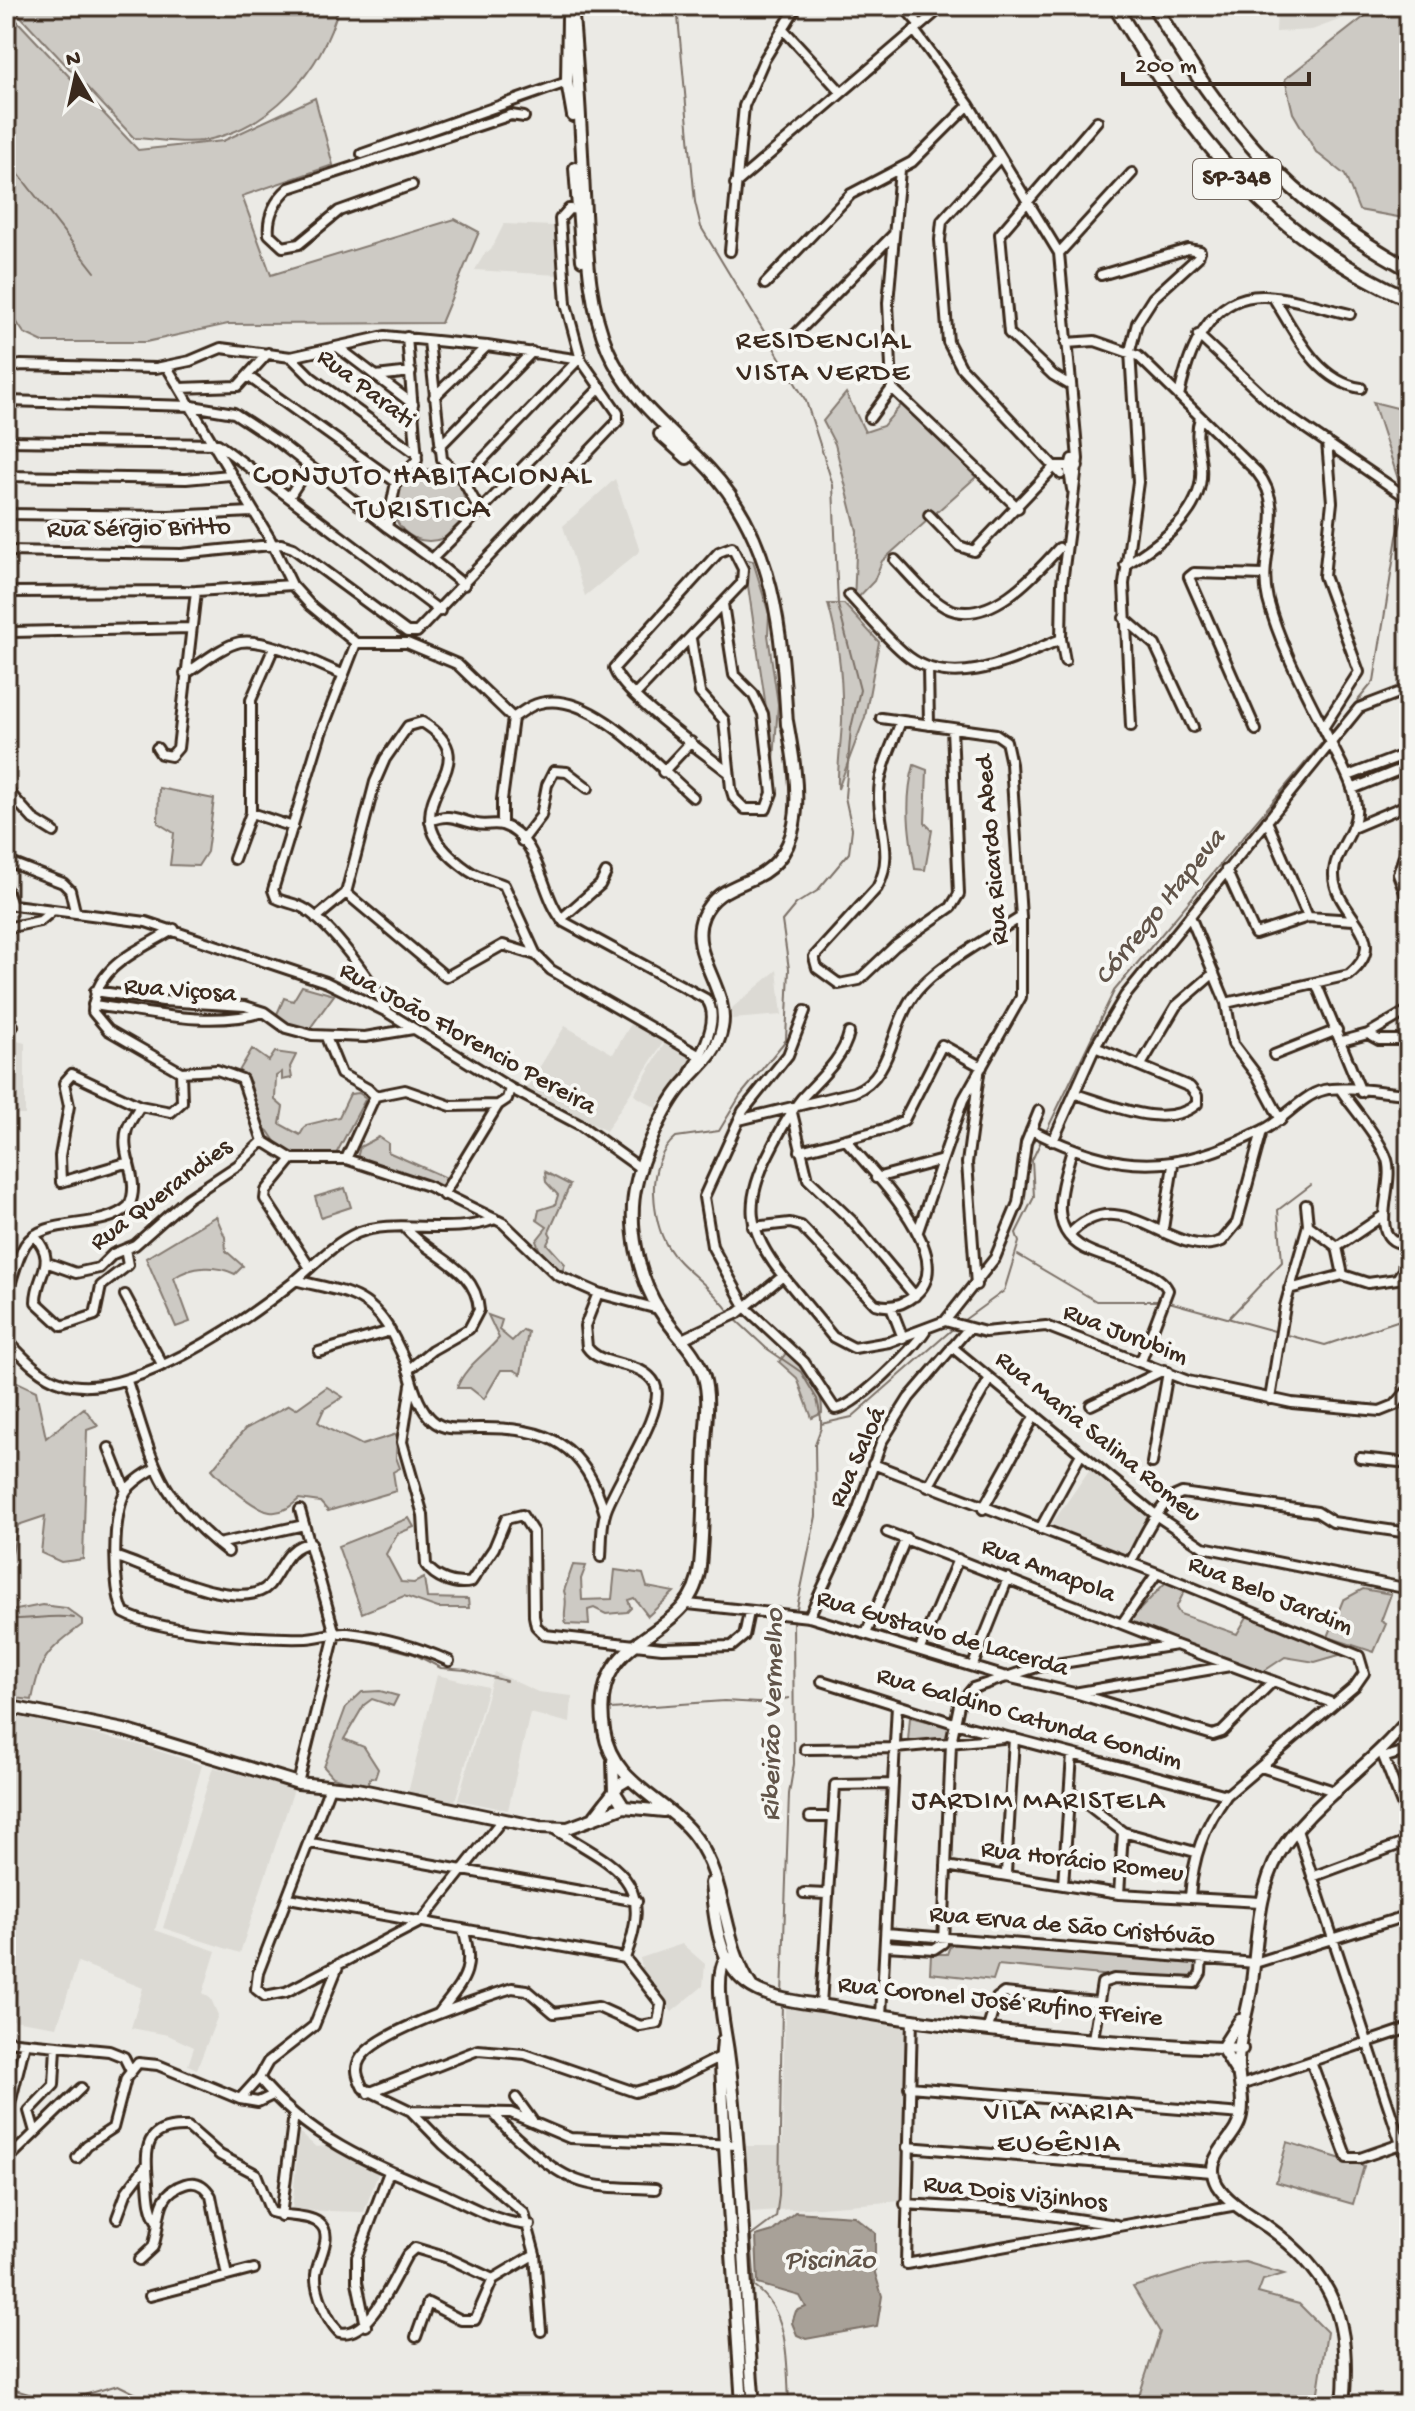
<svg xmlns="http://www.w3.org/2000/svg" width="1415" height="2411" font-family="'Gochi Hand',sans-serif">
<rect width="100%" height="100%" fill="#ebeae5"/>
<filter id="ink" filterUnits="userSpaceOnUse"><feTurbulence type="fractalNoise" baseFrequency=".0125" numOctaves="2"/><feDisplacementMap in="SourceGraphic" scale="16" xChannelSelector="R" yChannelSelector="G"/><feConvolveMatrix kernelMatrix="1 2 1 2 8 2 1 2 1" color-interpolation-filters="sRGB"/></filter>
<g filter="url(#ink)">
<path fill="#dcdad4" d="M1277,6h80l-13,12 -32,12 -36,2z
M504,224l49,2 5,49 -83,-5 10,-17 6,-3z
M615,479l25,72 -55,45 -22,-70z
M777,970l5,45 -50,4v-11z
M632,1022l32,19 -58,90 -80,-42 39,-63 48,28z
M6,1038l19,5v72h-9l-10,45z
M666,1041l28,16 -9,19 -27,28v5l-24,-14z
M1092,1466l61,50 -22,41 -80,-32z
M494,1672l44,20 34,4 -2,27 -40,-10 -22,97 -50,-10z
M437,1675l51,12 -33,114 -47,-8z
M9,1713l131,32 62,20 -47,165 61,21 -13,42 8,6 7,16 -21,54 -9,-4 6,-18 -26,-12 -37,-7 12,-40 -65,-26 -21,65 -51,-8z
M213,1767l81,22 -54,164 -77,-25z
M682,1944l23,20 -2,22 -31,26 -29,-38 -3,-16z
M785,2005l123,21 -5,175 -152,11 -5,-66h36z
M299,2132l17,15 11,-1 52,25 -15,41 -72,-2z"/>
<path fill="#cdcac4" stroke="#847a71" stroke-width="2" d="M11,6h328c-17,65 -69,123 -137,135 -21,3 -47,-2 -68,-3z
M1378,6h31v213l-50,-9 -14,-35 -29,-23 -23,-39 -8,-34z
M6,9l132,141 85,-9 92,-43 18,67 -91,31 29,79 184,-56 24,13 -38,91 -213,1 -82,18h-103l-19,-9 -14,-21 4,40 -8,14z
M846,393l19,39 18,-6 19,-22 74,73 -94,84 -8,20 -20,21 3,-71 -22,-87 -12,-23z
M1373,402l36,9v69l-10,2z
M393 505a36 36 0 1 1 72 0a36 36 0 1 1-72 0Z
M744,559l9,2 16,53 -1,21 10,69 -4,57z
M828,604h16l35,38 -14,75 -27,72c-1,-23 3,-44 4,-68 1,-39 -3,-80 -14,-117z
M914,765l13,5 -2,53 7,7 -7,40 -10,-1c-6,-35 -11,-69 -1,-104z
M159,788l55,11 -7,53 -9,14 -28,-1 4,-32 -16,-10z
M302,986l32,9 -26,36 -20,-6 -11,-11 7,-16 9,3z
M252,1049l17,12 6,-9 21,3 -6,12 2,11 -10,2v-8l-6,4 -1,24 8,7 -3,17 20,11 6,-10 33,-8 11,-23 9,-1 7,5 -30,56h-36l-20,-5 -12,-18 -8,-5 -10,-44 -11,-11z
M379,1137l9,6v9l61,27 -6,11 -86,-32 3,-11z
M545,1172l25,13 -21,47 2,4 -4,8 18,20 -3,8 -20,-16 -6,-15 11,-14 -10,-7 2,-10 16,-5 3,-10 -12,-13z
M345,1188l6,19 -30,10 -6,-20z
M216,1216l9,21 1,14 17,15 -8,8c-18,-9 -43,-9 -61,4l16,44 -14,5 -30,-69z
M488,1315l14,5 -3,10 13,11 11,-11 5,2 -7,42 -7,-4h-13l-17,29 -14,-11h-13c8,-22 27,-32 42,-50z
M787,1352c19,16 36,35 35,61l-10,5 -15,-40 -18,-16z
M17,1382l19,9 10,47 38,-30 14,18 -11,4 -4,129 -22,3 -20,-9 4,-37 -27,9 -12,58v-103l10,-55z
M327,1387l16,10 -19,12 -6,13c12,10 30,15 44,23l35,-11 -1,23 4,11 -7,4 3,19 -68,20 -8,-9 -21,-3c-8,7 -17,15 -29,13 -16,-3 -48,-31 -58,-43l33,-40 44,-24 7,4z
M409,1518l5,9 -17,7 -11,20 15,28 13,1 10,-5 3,20 41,1 1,9h-31l-34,-12 -42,17 -24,-67z
M573,1565l13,1 -5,13 1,21 30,-1 3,-29 28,4 4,13 27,5 -26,24 -14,-18 -6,2 3,8 -4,4 -21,2 -12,-6 -6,2 1,15 -23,-1c-4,-12 3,-21 -2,-33z
M1166,1582l19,8 -9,18 4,6 57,20 11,-19 98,38 -31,9 -30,-5 -21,14 -14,-2 -121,-48z
M1363,1589l28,5 -10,27 5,3 -12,28 -46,-15 15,-37z
M42,1605l24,3 16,12v5c-35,26 -42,32 -50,75l-26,-3v-85z
M380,1691l18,5 -5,10 -21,-7 -8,6 -20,34 20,8 14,22 -3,9 -4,-1 -6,10 -32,-10 -9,-10 22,-60 16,-15z
M910,1717l38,9 3,7 -6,6 -37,2z
M952,1941l245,21 -2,17 -11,4 -186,-18 -5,15 -63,-7 1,-19h16z
M1287,2142l77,24 -11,38 -77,-22z
M1245,2262l39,12 -21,6 -5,13 41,11 28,28 -11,73h-180l24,-73 -27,-45 68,-21z"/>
<path fill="#a8a198" stroke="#7c7167" stroke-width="2" d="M795,2212l59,4 21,17v40l7,23 -5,30 -71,13 -9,-4 -5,-12 4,-12 10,-4 -6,-11 -42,-12 -2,-48 17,-5z"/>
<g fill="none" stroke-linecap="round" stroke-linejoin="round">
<path stroke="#7c7167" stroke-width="2" d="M677,6l18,196 6,25 105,174 27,84 5,120 22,85 -9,38 -6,69 7,32 -3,24 -32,38 -21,13 -14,17 7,48 -3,71 -46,56 -21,35 -43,6c-16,13 -23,36 -22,56 3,74 41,71 77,121
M6,158l89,114
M1330,734l44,-53 23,-144 10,-38
M1046,1132l68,-141 212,-253
M1018,1255l78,46h66
M1169,1302l109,30
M1229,1318l53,-56 -4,-52 33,-25
M735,1319l31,29 35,24 16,27 4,19v10l-6,16 1,72 -20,97
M960,1323l44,-32 15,-49 -3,-9 18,-36 -2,-37 11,-23
M1284,1334l41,11 84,-28
M821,1424l31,-7 103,-90
M6,1618c23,4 45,-5 68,0
M344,1636l70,18 27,14 25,2 40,11
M611,1709l113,-8 35,2 30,-5
M782,1995l7,-201 5,-30 -1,-146
M782,2001l-3,195 -3,21 -25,19 4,51c35,24 32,78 34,118
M6,2387l51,16 61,-18 41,20"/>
<defs>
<path id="minor" d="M903,6l17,19
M784,30l57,62
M914,30l55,75 90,148 19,206 -16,124 -1,56 4,22
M362,154l205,-72
M1000,157l-58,64 -2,19 8,102 13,25 100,107
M735,184l208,-178
M412,185l-73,26 -40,33 -16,3 -14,-13c-2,-18 7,-35 20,-46l222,-73 13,2
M730,251l14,-145 20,-46 33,-54
M1059,253l73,-80
M1101,275l87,-26 12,2 -2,6 -45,41 -16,25 -7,28 8,131 -14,102 7,142
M765,284l86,-90 61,-32 57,-57
M1273,297c22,35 43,84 88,91
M795,335l98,-100
M1198,335l78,73 133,91
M407,337l10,123 -21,22 -9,45 45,32 48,-48 -17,-31 -21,-21 -13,-118
M1066,343l29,-2 43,15 119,116c33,41 -1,81 11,128 13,50 41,98 64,145 9,19 22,39 24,61 3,25 -22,44 -22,68 -1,40 61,63 15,101l-123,28 7,41 25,33 23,43
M339,348l74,56
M291,357l21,21 105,76
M167,367l102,170 23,48
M376,376l35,-4
M249,377l147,105
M6,379l7,-12 8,-2 135,3 34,-7 31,-13 70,9 94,-21 102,10 94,14
M1070,385l-17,-10 -44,-42 -9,-99 97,-113
M180,388l58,-2 30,-33
M892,388l126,120
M1179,396c9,-44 30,-101 85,-100 28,1 58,12 86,18
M434,397l53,-51
M6,401l186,5 42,7 46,30 107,84
M870,418l22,-30 -4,-85 12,-133
M6,441l212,3 222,167
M439,447l93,-95
M6,476l180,3 44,-4
M463,480l114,-119
M1072,489l-3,-18 3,-12
M289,497l20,-31
M480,511l121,-124
M6,514l163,2 83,-4
M929,515l30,31 15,5 81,-85h23
M6,551l175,3 100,-10 12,4 114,84h10l201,-211v-8l-37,-53 -15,-56 -6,-85 9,-10 13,1
M432,559l32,26
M895,560c15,15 31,36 50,47 42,22 90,-32 114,-59
M1125,565c36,-22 80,-53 76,-98 -1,-17 -7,-32 -1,-49
M6,592l190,-1 96,-6 18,20 46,38h51l50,21 56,54
M849,595c19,20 38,45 60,62 46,34 107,1 152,-18
M1124,618l31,27 38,82
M13,632l178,-4
M691,639l9,54 24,27 7,68 3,10 11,11h21l6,-16 -9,-79 -10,-20 -19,-19 -11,-71
M356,643l-35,90 -48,157 3,8c9,5 20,5 29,11 26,16 69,74 82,102
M928,667l1,58
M185,674c16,-10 37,-28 55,-32 26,-5 77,22 102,32
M635,695l107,-112 1,-14 -11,-22 -13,5 -105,116c5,24 92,86 114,104
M513,718c9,-6 17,-13 27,-15 52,-13 117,63 153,94
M881,718l115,16 10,7 5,23 10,153v80l-58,103 -45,131
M901,721c-7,20 -18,41 -21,61 -6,38 17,69 -3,106l-63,69 3,11 22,16 20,-4 36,-34 56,-39 8,-13 -7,-166
M1323,728l36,-56 -35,-96 8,-74 -5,-60
M1256,730l-67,-153 5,-4 70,2
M157,748l4,6 10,2 7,-8 18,-157
M663,772l28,-30
M1348,776l61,-23
M6,789l27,30 21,13
M1352,789l57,-23
M251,813l42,14
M430,821c20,-9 27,-1 47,3 8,2 17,-1 25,1 39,12 38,71 62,97l142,77c16,19 -5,56 -16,74
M1267,821l41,96
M502,825v-25l11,-82
M1352,828l57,-24
M522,841l19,-25 6,-31 7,-14 13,1 21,16
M1409,841l-11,33 11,29
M234,859l17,-46v-113l23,-53
M6,861l57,22 7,7 5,21
M1226,870l29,64 53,-17 46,3
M6,889l6,16
M346,893l29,-111 10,-23 23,-33 14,-4c79,48 -52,80 47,149 10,7 24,9 35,14l32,70 15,15 149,86
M346,893l100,84 57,-32 33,10
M6,904l140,18 180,60 61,30 123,76 70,37 60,43
M1190,916l36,87
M316,918l30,-25
M561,919l39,-34 6,-12
M6,928l34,-7 12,-10
M1316,983l45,109
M95,991l68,10 82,5 19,6 22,16 26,7 53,2 48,-8
M93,1005c54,7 117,23 170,7
M805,1011l-17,44 -45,56 -39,86 8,49 34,62 58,54 31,47c19,0 79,-61 90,-78
M6,1027l7,-1
M1368,1034l41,-24
M326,1037l15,37 27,15 7,7 -29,63
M1342,1041l26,-7 11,6h30
M1274,1055l63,-25
M1141,1065l35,-59 38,-33
M1341,1090c14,21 35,43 45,67 12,27 -24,87 23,87
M1075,1094c35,10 90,37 122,10v-8l-7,-9 -95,-40
M375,1096l30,-6 46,16 47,-1
M792,1113l16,66 44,42 63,75
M739,1120l115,-28c37,-14 37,-63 57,-93 20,-31 78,-61 110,-82
M1031,1130c91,45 141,45 232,0 20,-9 39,-35 61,-40 22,-5 61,3 85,4
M263,1141l29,18h54l82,27 75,37 54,52 41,18 60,16
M1053,1141l42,-94 30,-51 234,-288 50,-19
M1072,1150c-11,38 -28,83 20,102 17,7 35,10 52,19 10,5 19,9 24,19l-27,71
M800,1151l88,-23 16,-8 38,-75 40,22
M292,1159l-26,32 -1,8 45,69
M129,1162l-68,20 -1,-26 9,-50 -5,-23 8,-9 68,32
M876,1178l63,-17
M443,1195l55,-90 9,-6 3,-11
M1308,1225l29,22 6,28
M753,1227l37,-4 11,3 74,78c15,5 28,1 40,-9 46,-38 -45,-125 -70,-156
M406,1229c26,29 70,38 73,81l-10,19 -37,21 -24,20
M1163,1229l10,-64
M34,1235c25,29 2,38 2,67l26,24 33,-11 6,-29 27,-21 -3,-16
M1069,1235c53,-57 103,27 153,6l15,-18 25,-92
M1337,1247l47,-32
M48,1263l28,10 23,-5 14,-14 22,-9 53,-47 50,-33 25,-24 -21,-62 -25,-9 -36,2
M783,1276c-36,-45 -40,-73 -13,-125 9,-18 19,-37 32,-53 18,-20 41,-39 47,-65
M295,1280c47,12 76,11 99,58 5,11 12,22 15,34 4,16 10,36 23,48 13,12 31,8 47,8 70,-1 106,16 126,86
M976,1285l-9,-122 12,-89
M1289,1289l54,-14 25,8 29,-4 6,-9 3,-25
M598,1293l-13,33 2,21c15,22 55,12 68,37 13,26 -43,102 -50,130 -4,13 -3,30 -4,43
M125,1295l37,69
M6,1298c6,-17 10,-38 19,-53 19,-30 76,-13 104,-39 13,-27 -10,-50 -2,-77 3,-8 9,-16 13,-23l31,6 11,-10 -1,-30 -73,-42 -15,-18c1,-47 46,-61 81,-83
M891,1307l12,31
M945,1321l50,-63 23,-55 8,-60 13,-32
M6,1339c16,17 33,37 57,44 65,20 182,-62 232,-102 19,-16 39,-38 62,-48 39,-16 93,4 138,-14
M682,1339l56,-26 45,-37 50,61 21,11 35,-6 56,-21 40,11 61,-6 142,55 104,22 88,8 15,-6 14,-16
M952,1347l205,169 46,31 206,42
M319,1352l71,-21
M127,1381c27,83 29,115 101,171
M411,1385l-9,57 21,73 3,50c9,13 29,21 45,17l23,-34 12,-29 16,-4 11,17 1,84 2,10 9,9 117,13 70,-2 12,-10 5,-24
M1270,1399l15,-93 23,-81 -2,-20
M1091,1405l73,-35
M6,1421h1
M109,1448l17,43
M1360,1458l49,5
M1152,1463l16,-91
M873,1464l284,109 202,83 5,17 -9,13 -128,109c-24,33 -34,62 -37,102
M155,1468c-9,6 -22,13 -29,23 -14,21 -14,99 -2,122 36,20 139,26 182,25 14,-1 28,-6 42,-5 34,4 70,14 101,28
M928,1487l62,-109
M983,1509l52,-94
M1040,1529l41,-75
M887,1532l286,112
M218,1544l86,-19
M117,1557c32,10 125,58 152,28 13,-16 18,-40 42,-42
M1130,1563c12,-21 27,-62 52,-70l135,19 16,10 76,11
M688,1604l121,13 194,59 71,17 156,-27
M809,1617l45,-97 28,-79 27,-43 59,-69
M1123,1622l34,-49
M866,1634l40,-96
M920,1649l38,-90
M973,1665l35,-87
M822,1681l132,42 273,72
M1078,1694l135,41 9,-3 51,-51
M805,1749l90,-1 108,-10
M1381,1751l28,71
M1386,1757l23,-7
M1261,1767l76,25
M298,1783l37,-149 -35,-124
M329,1789l-71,184 -2,16 9,7 21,-4 136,-71 79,-100
M1070,1791l53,41 72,20
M810,1817h22
M556,1830c60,37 100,49 69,128l36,46 -3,19 -18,3 -42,-19 -44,6 -27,-23 -15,-2c-32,11 -136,43 -152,71 -6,10 -2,19 3,29l48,23 100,2 59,25 167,7
M1297,1830l112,338
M311,1843l326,58
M946,1866l173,28 142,8
M1006,1873l8,-135
M1312,1877l97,-36
M1063,1885l9,-130
M804,1893l23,1
M1119,1894l4,-62
M289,1898l336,60
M886,1933l369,30 154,-48
M886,1946l48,3 9,-6 8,-200 8,-38 14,-17 64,-21 139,-22 156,58
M821,2005l14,-220 58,-1
M439,2013c25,-33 37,-42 24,-84
M881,2016l16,-311
M912,2019l-6,245 331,-59
M988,2028l9,-30 7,-5 93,9
M1093,2039l9,-56 12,-4 81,4 6,-10 1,-15
M6,2041l103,10 15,6 6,12
M1312,2064l35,94h13l49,-17
M259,2078c49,61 115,87 185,116 28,13 54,29 86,31
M1241,2085l168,-57
M909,2087l333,27
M368,2093l110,-43 47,4 110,38 35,-10 54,-27
M516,2098l16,22
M240,2099l18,3 15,-7
M411,2111l33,34 80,68 11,41 6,77
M493,2112c11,16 25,27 40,40 45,39 65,34 122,37
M6,2120l19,-77
M35,2132l-6,-21 25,-26 2,-38
M907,2147l305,25
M77,2158l10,-13 26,-17 13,-50 12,-15 20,2 82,34 19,-21 9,-16 46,-36 25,-62
M6,2161l75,-73
M905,2204l117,7 94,14
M281,2216l13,-102
M117,2218l10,-27 19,-25
M156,2220c-7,-12 -7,-24 -8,-38 -3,-34 -4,-57 40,-55l32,28 36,19 15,38c14,5 36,2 48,11 16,12 -2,36 -3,52 -1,17 11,45 23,57 30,8 55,-55 68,-77l8,-7 33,10 45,21
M139,2260l14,-13c9,-25 0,-53 32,-63 12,-4 20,2 26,12l16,80
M150,2296l104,-27
M366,2326l-9,-44v-25l32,-85
M416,2337l12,-34 33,17h14l18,-41 42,-25"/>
<path id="major" d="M572,6c6,63 9,125 12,188 3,52 3,107 24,156 22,51 64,80 101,119 66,70 73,164 78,256
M568,17l-1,65 6,34
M575,168l7,92
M660,434l27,24
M6,1706l118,24 174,53 59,6 182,38 29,1 56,-21 40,4
M613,1761l1,30 10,16
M595,1816l24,-31 10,-6
M711,1883c3,32 7,79 35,100 23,18 59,19 87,24 134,25 273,36 409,42
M727,1957c-15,17 -2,72 1,95 16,117 15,236 26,353
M752,1987c-30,-44 -24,-105 -56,-149 -29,-40 -84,-53 -92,-108 -16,-104 87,-84 96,-164 4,-41 3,-82 5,-124 1,-22 5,-43 -1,-65 -8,-27 -30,-43 -44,-66 -22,-33 -33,-88 -24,-126 5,-27 28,-78 46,-99 16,-19 35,-31 40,-58 8,-39 -35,-75 -19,-112 10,-23 29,-28 51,-38 59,-27 42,-105 33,-157
M723,2040l-2,24 4,82 17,259
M1236,2071l-14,-23 18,-28
M1343,2405c8,-82 -7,-129 -75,-178 -17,-12 -40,-24 -51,-42 -16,-29 20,-44 24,-70 4,-19 -4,-36 -3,-54 1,-25 9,-47 13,-72 7,-45 5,-94 28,-135 30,-51 93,-87 130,-136"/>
<path id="highway" d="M1115,6c76,129 153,231 294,293
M1154,6c70,119 132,196 255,263"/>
</defs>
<use href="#minor" stroke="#3b2a1e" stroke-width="14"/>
<use href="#major" stroke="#3b2a1e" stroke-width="16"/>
<use href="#highway" stroke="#3b2a1e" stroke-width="18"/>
<use href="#minor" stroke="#f6f6f2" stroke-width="8"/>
<use href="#major" stroke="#f6f6f2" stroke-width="10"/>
<use href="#highway" stroke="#f6f6f2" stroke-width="12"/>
</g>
</g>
<g text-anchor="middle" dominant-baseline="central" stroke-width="8" stroke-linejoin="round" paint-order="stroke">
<rect fill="#f6f6f2" stroke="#73675e" stroke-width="2" x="1193" y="159" width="88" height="40" rx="6"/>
<g font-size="24" font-weight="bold" fill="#3b2a1e">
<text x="1237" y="179">SP-348</text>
</g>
<g font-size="26" fill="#3b2a1e" stroke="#f6f6f2">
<text transform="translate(365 390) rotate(37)">Rua Parati</text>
<text transform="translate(139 530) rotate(-1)">Rua Sérgio Britto</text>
<text transform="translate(994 850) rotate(-95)">Rua Ricardo Abed</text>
<text transform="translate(180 992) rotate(4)">Rua Viçosa</text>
<text transform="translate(467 1040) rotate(29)">Rua João Florencio Pereira</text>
<text transform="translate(162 1196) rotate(-37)">Rua Querandies</text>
<text transform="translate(1125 1336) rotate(21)">Rua Jurubim</text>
<text transform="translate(1097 1438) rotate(39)">Rua Maria Salina Romeu</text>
<text transform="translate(859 1458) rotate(-66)">Rua Saloá</text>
<text transform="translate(1048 1572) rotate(21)">Rua Amapola</text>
<text transform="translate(1270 1597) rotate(22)">Rua Belo Jardim</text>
<text transform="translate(942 1635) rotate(16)">Rua Gustavo de Lacerda</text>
<text transform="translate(1029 1720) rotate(16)">Rua Galdino Catunda Gondim</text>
<text transform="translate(1082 1863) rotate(7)">Rua Horácio Romeu</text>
<text transform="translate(1072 1928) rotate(5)">Rua Erva de São Cristóvão</text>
<text transform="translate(1000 2003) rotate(6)">Rua Coronel José Rufino Freire</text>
<text transform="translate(1015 2195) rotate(6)">Rua Dois Vizinhos</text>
</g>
<g font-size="28" letter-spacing="2" fill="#3b2a1e" stroke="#f6f6f2">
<text x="824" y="342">RESIDENCIAL<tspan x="824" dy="32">VISTA VERDE</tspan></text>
<text x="1039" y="1802">JARDIM MARISTELA</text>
<text x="1059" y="2113">VILA MARIA<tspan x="1059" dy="32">EUGÊNIA</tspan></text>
</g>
<g font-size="28" font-style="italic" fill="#615449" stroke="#f6f6f2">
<text transform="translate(1161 908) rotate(-51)">Córrego Itapeva</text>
<text transform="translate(774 1715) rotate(-89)">Ribeirão Vermelho</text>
<text x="830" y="2261">Piscinão</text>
</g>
<g font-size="30" letter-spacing="2" fill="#3b2a1e" stroke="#f6f6f2">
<text x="423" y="477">CONJUTO HABITACIONAL<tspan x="423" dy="34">TURISTICA</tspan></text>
</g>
</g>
<rect width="1415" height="2411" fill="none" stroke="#f6f6f2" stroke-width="32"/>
<rect x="16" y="16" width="1383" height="2379" fill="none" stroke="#3b2a1e" stroke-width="3" filter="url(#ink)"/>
<g transform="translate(76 76) rotate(351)" stroke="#f6f6f2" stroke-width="6" paint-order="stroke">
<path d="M0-6L14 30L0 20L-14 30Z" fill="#3b2a1e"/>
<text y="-12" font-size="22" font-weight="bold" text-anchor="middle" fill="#3b2a1e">N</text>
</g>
<path d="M1123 72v12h186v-12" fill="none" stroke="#3b2a1e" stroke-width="4"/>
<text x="1135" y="72" font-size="24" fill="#3b2a1e" stroke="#f6f6f2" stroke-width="6" paint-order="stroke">200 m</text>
</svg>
